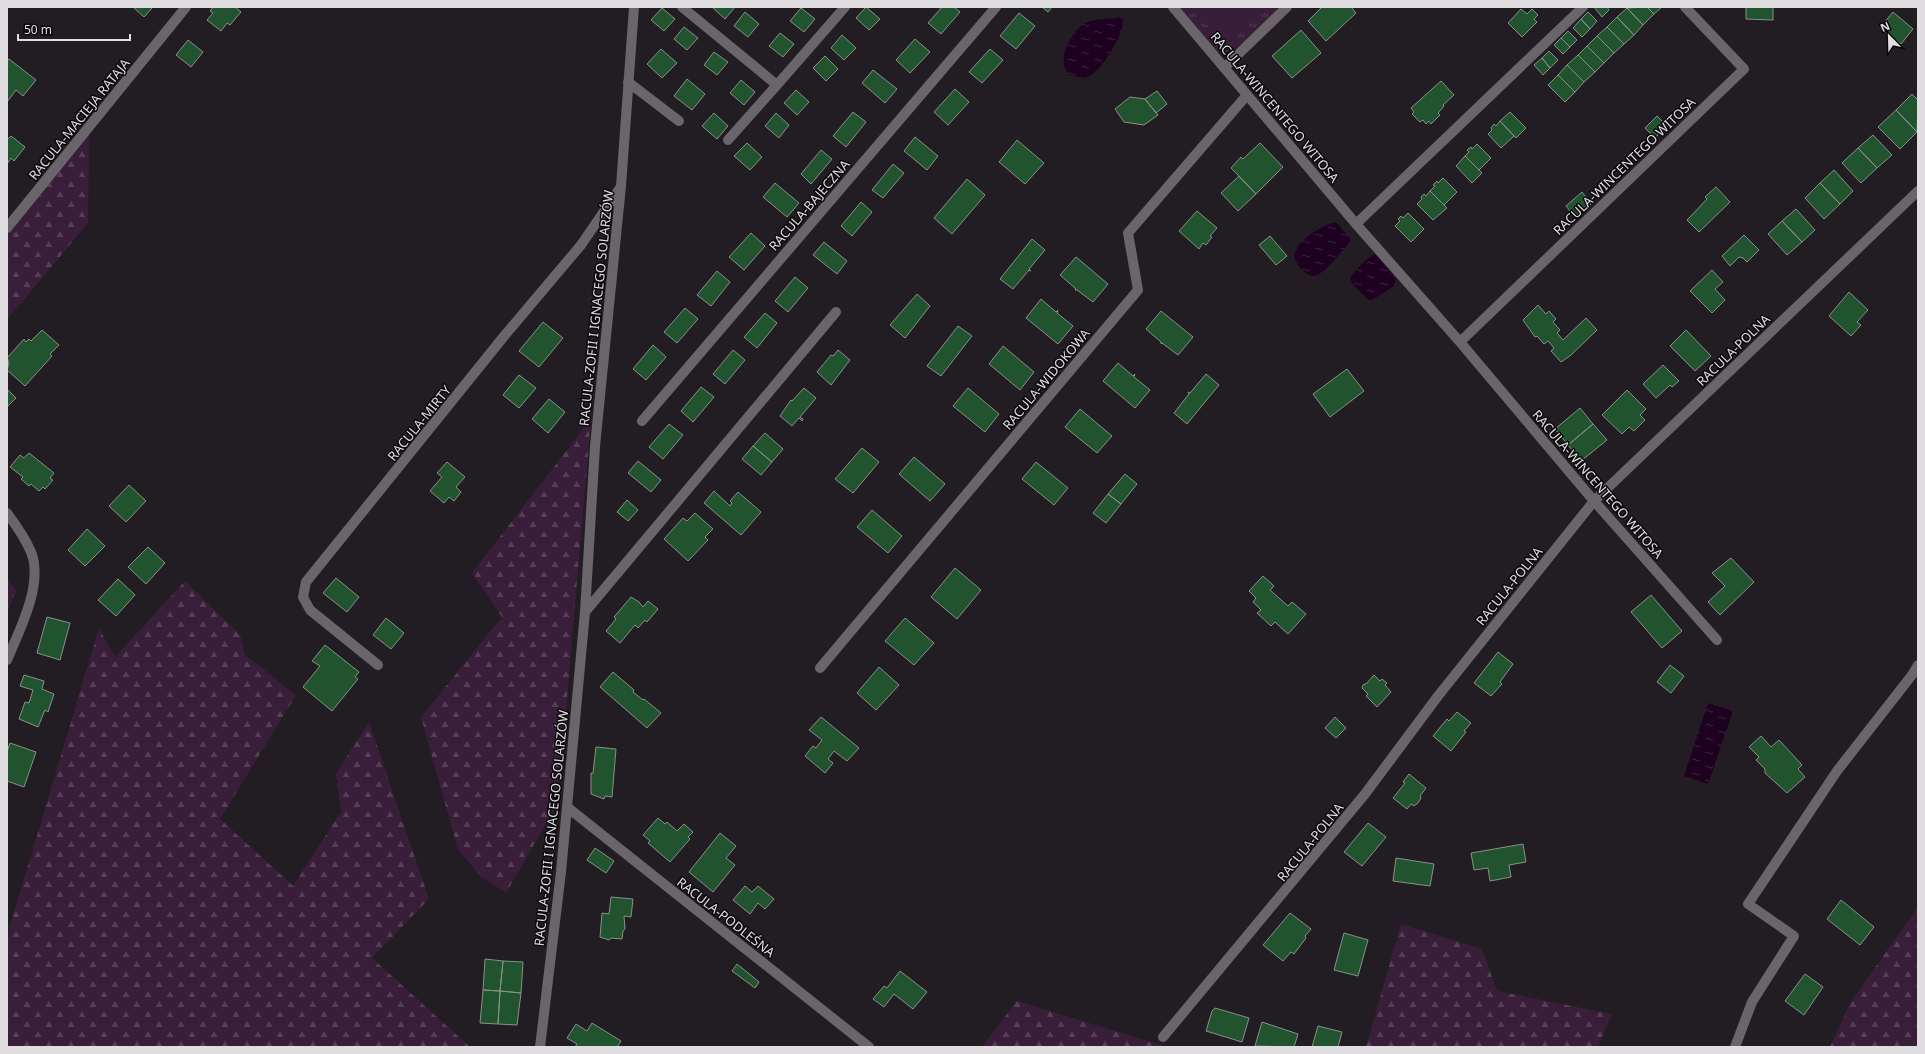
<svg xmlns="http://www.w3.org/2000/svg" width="1925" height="1054" font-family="'Noto Sans',sans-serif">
<defs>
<pattern id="forest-firs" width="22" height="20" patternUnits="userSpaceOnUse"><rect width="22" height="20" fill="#391e3a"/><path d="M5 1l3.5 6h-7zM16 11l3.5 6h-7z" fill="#553e56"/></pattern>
<pattern id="park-tufts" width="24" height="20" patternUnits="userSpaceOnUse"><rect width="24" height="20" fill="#391e3a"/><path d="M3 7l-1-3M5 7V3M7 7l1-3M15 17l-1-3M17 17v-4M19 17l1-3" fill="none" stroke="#553e56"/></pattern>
<pattern id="water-ripples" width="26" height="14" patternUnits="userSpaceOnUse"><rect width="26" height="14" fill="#1e0021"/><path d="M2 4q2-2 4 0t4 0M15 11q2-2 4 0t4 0" fill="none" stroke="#3e2541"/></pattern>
</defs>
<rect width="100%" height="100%" fill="#221d22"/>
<path fill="url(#forest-firs)" d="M89,134l-1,89 -81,97v-84z
M591,419l-33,384 -52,90 -25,-17 -23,-26 -37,-133 81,-100 -30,-44z
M7,579l9,11 -9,24z
M185,581l55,54 5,20 51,40 -76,124 73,67 48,-74 -5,-38 33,-52 60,177 -57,59 98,89h-463v-111l92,-308 16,29z
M1918,907v140h-88l20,-44z
M1401,924l81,25 15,42 115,23 -14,33h-232z
M1017,1001l144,44 6,2h-185z"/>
<path fill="url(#park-tufts)" d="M1180,7h102l-38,36 -20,11 -9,-4z"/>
<path fill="#391e3a" d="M1190,7h74l-39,37z"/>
<path fill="url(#water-ripples)" d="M1119,17l4,3c2,11 -18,44 -27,51 -3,3 -7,5 -11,7 -3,-1 -9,-1 -12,-2 -21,-11 -2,-44 12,-53 9,-5 24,-3 34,-6z
M1336,222l15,18c-6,8 -27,35 -37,36 -6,0 -12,-6 -15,-10 -3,-4 -6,-9 -4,-14 3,-12 29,-28 41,-30z
M1375,254l21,25 -2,7 -22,14h-4l-16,-17 -2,-5c7,-10 15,-18 25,-24z
M1708,703l25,8 -25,73 -24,-8z"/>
<path fill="#21532e" stroke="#8a908a" d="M133,7h20l-9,10z
M213,7h22l6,5 -11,13 -3,-2 -6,8 -14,-11 6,-7 -3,-2z
M712,7h23l-10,12z
M866,7l14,12 -11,11 -13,-12z
M942,7h12l6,5 -19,22 -13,-11z
M1042,7h10l-4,5z
M1322,7h29l5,6 -30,28 -18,-20z
M1594,7h13l2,3 -7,7z
M1647,7h15l-8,7z
M1647,7l7,7 -11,11 -16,-17z
M1746,7h27v13l-27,-1z
M662,8l13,11 -11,12 -13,-11z
M801,8l14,11 -11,13 -14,-11z
M1627,8l16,17 -9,10 -17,-18z
M1521,9l6,5 5,-5 6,6 -4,4 3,3 -15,15 -14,-14z
M745,12l14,12 -11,13 -14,-11z
M1588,12l9,9 -7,8 -9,-10z
M1893,12l20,17 -12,15 -21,-16z
M1019,13l16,13 -19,23 -16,-13z
M1617,17l17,18 -10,9 -17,-17z
M1581,19l9,10 -8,8 -9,-9z
M684,27l14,11 -11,12 -13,-11z
M1607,27l17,17 -10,9 -17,-17z
M1301,30l20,23 -29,25 -20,-22z
M1568,31l9,9 -7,7 -9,-9z
M780,33l14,11 -11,13 -14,-11z
M842,35l14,13 -12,12 -13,-12z
M1597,36l17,17 -10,10 -17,-17z
M1561,38l9,9 -7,7 -9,-9z
M915,39l15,13 -20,21 -14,-13z
M188,40l15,12 -12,15 -15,-12z
M1587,46l17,17 -9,9 -17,-17z
M661,49l16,14 -15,15 -15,-14z
M990,49l13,11 -21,23 -13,-11z
M1549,51l9,9 -8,8 -8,-10z
M714,52l14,10 -11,13 -13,-10z
M1578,55l17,17 -11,10 -17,-17z
M825,56l13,13 -12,12 -13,-13z
M1542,58l8,10 -7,7 -9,-10z
M9,59l27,21 -13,16 -7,-6 -9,12v-41z
M1567,65l17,17 -9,10 -17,-17z
M873,70l24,19 -12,14 -23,-20z
M1558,75l17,17 -10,10 -17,-17z
M687,79l18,15 -13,16 -18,-14z
M741,80l14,12 -11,13 -14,-12z
M1441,81l13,14 -11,10 1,1 -6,7 2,2 -9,9 -2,-3 -3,3 -3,-4 -3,2 -8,-8 2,-2 -3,-4z
M955,89l14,13 -21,23 -14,-13z
M796,90l13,12 -12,13 -13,-12z
M1157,91l10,13 -11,9 -11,-14z
M1912,94l6,6 -1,32 -21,-22z
M1130,97l15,2 13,16 -14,10 -20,-3 -9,-13z
M1896,110l21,22 -17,17 -22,-22z
M853,112l13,10 -20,25 -13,-11z
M1510,112l16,16 -10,10 -16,-17z
M714,113l14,13 -11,13 -15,-13z
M776,113l13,12 -10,13 -14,-12z
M1657,116l10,10 -12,12 -10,-10z
M1500,121l14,15 -13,12 -13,-14 4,-4 -1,-2 3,-4 2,2z
M1873,135l19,20 -15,13 -19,-20z
M11,136l14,11 -11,14 -3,-3 -4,6v-24z
M915,137l23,19 -11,14 -23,-19z
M1017,140l27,23 -19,21 -26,-22z
M747,143l15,14 -12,13 -16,-14z
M1260,143l23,24 -27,27 -25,-26 10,-11 2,2z
M1477,144l14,14 -12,12 -14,-14 4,-4 -2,-2 4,-3 1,2z
M1858,148l19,20 -16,15 -19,-20z
M821,150l11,9 -21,25 -10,-10z
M1465,156l17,17 -10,10 -16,-17z
M893,164l11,9 -21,25 -11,-8z
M1834,170l19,21 -13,13 -20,-21z
M1239,176l17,18 -18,17 -17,-18z
M1443,178l14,14 -13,13 -14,-14 5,-5 -2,-1 4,-4 1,2z
M967,179l18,16 -33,39 -18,-16z
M775,183l24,20 -12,14 -24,-20z
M1820,183l20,21 -16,15 -19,-21z
M1716,187l14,15 -31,30 -12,-12 20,-21 -2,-2z
M1430,191l17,17 -14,12 -16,-16 5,-5 -1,-2 3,-3 2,2z
M1582,192l9,12 -16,13 -9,-11z
M861,202l11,10 -20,24 -11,-10z
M1796,209l19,21 -13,12 -20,-21z
M1197,211l20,17 -7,8 2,1 -6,8 -3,-2 -4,6 -20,-18z
M1408,213l16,16 -13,13 -16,-16 5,-5 -2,-2 3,-3 2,2z
M1782,221l20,21 -15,13 -19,-21z
M751,233l14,13 -21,24 -15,-13z
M1744,235l15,15 -12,12 -4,-4 -4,-1 -9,9 -8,-10z
M1270,236l17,20 -11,9 -17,-20z
M1032,239l13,11 -16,19 2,2 -2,-1 -16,19 -13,-10z
M824,242l23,19 -10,13 -24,-19z
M1076,257l32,27 -15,18 -16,-12h-2l1,-1 -16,-14z
M1712,270l11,12 -8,7 10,11 -13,13 -22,-22z
M717,271l13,11 -19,24 -14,-11z
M795,277l13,11 -20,24 -13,-11z
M1849,292l19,18 -11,12 4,3 -10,11 -22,-20z
M917,294l13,12 -25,32 -15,-13z
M1041,299l15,13 2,-2 -1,3 16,13 -15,18 -32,-26z
M1538,305l8,9 3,-3 7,8 -3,3 7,8 -3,3 6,7 23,-22 11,12 -27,26 -9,6 -10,-11 3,-3 -6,-7 -4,3 -7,-8 -2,1 -12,-17z
M685,308l13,11 -21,24 -13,-11z
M1161,311l32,26 -15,18 -16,-12 -1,1v-2l-15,-13z
M765,313l12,10 -20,25 -13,-11z
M543,322l20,16 -24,29 -20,-16z
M958,326l14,10 -31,40 -14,-10z
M42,330l17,15 -9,9 2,2 -27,30 -18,-16 2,-7 -2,-5 17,-19 2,3 3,-3 2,2z
M1686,330l25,26 -16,15 -25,-25z
M653,345l13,12 -20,23 -13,-11z
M1003,346l31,26 -14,18 -31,-26z
M733,350l12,10 -20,24 -12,-10z
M838,350l12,10 -19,25 -14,-13 14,-17 2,1z
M1118,363l15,13 2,-2 -1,3 16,13 -15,18 -32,-27z
M1663,365l16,16 -7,6 -2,-2 -14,13 -13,-14z
M1347,369l17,22 -34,26 -17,-23z
M1206,374l13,11 -32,39 -13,-11 15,-19 -1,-2 2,1z
M519,375l17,13 -17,20 -16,-13z
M701,387l13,10 -21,25 -12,-11z
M804,388l12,10 -16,19 3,2 -1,2 -3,-3 -7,8 -12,-10 11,-16 1,1z
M968,388l31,26 -14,18 -32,-26z
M7,389l9,9 -9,9z
M1627,390l19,19 -6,6 5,5 -11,11 -5,-4 -7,7 -20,-19z
M549,399l16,13 -17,21 -16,-14z
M1580,408l13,16 -25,21 -13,-16z
M1080,409l32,27 -15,17 -32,-26z
M669,424l14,11 -20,24 -14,-12z
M1593,424l14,16 -26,21 -13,-16z
M765,433l18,16 -11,13 -19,-16z
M753,446l19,16 -11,13 -19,-16z
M862,448l17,14 -26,31 -18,-14z
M29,453l25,20 -4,5 3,2 -8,9 -2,-2 -4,4 -8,-7 -2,2 -8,-7 2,-2 -13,-10 10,-12 4,3z
M914,457l31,27 -15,17 -31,-27z
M638,461l23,19 -10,12 -23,-19z
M447,462l18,15 -9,10 5,5 -7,9 -5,-4 -5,6 -14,-12 12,-14 -5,-4z
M1036,462l32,26 -14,17 -32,-26z
M1125,474l12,10 -16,20 -13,-10z
M129,485l17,16 -20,21 -17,-16z
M714,491l16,15 2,-3 -2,-2 8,-9 23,20 -20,23 -37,-32z
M1108,494l13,10 -15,19 -13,-10z
M627,500l11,10 -10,11 -11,-9z
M872,510l30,26 -14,17 -31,-26z
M695,513l18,16 -8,8 3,3 -20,21 -24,-22 19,-21 4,3z
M87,529l18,17 -20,20 -17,-16z
M148,547l17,16 -19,21 -18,-17z
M1731,558l23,24 -34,33 -12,-13 17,-16 -13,-13z
M955,568l26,22 -24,29 -26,-22z
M1263,576l11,10 -4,4 18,16 4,-4 14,12 -18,20 -13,-12 -4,4 -14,-13 4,-3 -8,-8 3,-4 -7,-7z
M336,578l23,19 -12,15 -24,-19z
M118,579l17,16 -19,21 -18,-16z
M1651,595l31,36 -20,17 -31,-36z
M631,597l8,5 4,5 5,-6 10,8 -11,13 -2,-2 -7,8 -3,-3 -15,18 -14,-12 10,-12 -2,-2z
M47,617l23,6 -10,37 -23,-7z
M386,618l18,15 -13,16 -18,-14z
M905,618l29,25 -20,22 -29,-24z
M325,645l34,27 -4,5 3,2 -26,32 -29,-24 17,-21 -8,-5z
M1498,652l15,12 -13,18 2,2 -11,12 -17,-13z
M1670,665l14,11 -13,17 -14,-11z
M879,667l20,18 -23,25 -19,-17z
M613,672l21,18 -1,2 10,8 1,-1 17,14 -14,15 -47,-41z
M24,675l20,6 -2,8 12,5 -6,18 -3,-2 -7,17 -19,-8 6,-17 4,1 4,-13 -13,-4z
M1374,675l6,6 2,-2 5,4 -2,2 6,7 -14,15 -11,-11 2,-2 -6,-6 1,-3 4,-2z
M1457,712l14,11 -7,8 2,1 -15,19 -18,-15 14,-17 2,2z
M821,717l38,31 -12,13 -13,-10 -6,8 5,4 -8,10 -20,-17 8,-10 3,2 6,-8 -13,-10z
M1335,717l11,11 -10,10 -11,-10z
M1761,736l10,11 8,-7 23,25 -4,4 7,8 -18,16 -22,-20v-4l-9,-9 3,-3 -10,-10z
M10,743l26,9 -12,35 -17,-6v-29z
M596,747l20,2 -4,48 -7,-1 -1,3 -13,-5v-21h2z
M1409,774l17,14 -6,8 1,2 -3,5 -4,3 -3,-2 -4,5 -14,-11 12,-15 -2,-1z
M658,818l7,6 2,-2 10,9 7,-7 9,8 -5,5 2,2 -20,23 -22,-19 2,-2 -7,-6z
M1368,823l18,14 -24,29 -18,-14z
M720,833l16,13 -10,12 9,7 -22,27 -24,-20z
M1523,844l3,18 -17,3 2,12 -21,4 -2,-13 -14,2 -3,-17z
M595,848l19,13 -8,12 -19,-13z
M1396,858l38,6 -4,22 -37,-5z
M745,886l7,6 6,-6 16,13 -9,10 -7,-6 -8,11 -17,-14z
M611,897l22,2 -2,18 -7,-1 1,13 -2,2 -1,8 -11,-1 -2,2 -9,-3 2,-24 7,1z
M1841,900l33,27 -14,18 -33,-26z
M1290,913l21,16 -6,7 1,2 -12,16 -3,-2 -8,9 -20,-16z
M1344,933l24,7 -10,36 -24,-6z
M485,959l18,2 -3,30 -17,-1z
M503,961l20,1 -2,31 -21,-2z
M737,964l22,18 -4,6 -23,-17z
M900,971l27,21 -14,17 -19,-15 -10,13 -11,-8 11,-13 3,2z
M1805,974l18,13 -19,28 -19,-14z
M483,990l17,1 -2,33 -18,-1z
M500,991l21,2 -4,32 -19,-1z
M1215,1008l34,10 -7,24 -36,-11 6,-20z
M1262,1022l36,12 -4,13 -39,-1z
M592,1023l29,18 -4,6h-42l2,-3 -10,-6 9,-14 11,7z
M1318,1026l24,6 -4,15h-26z"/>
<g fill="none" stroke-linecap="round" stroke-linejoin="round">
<path stroke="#6a656a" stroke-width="10" d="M682,7l95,78 68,-78
M1173,7l183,217 104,118 134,159 123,139
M1224,68l63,-61
M628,82l51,39
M728,140l49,-55
M1356,224l227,-217
M7,228l179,-221
M1460,342l284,-273 -59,-62
M642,421l354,-414
M7,513c9,12 18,25 24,39 13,32 -12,79 -24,108
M585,612l251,-300
M378,665l-68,-55 -7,-13 3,-15 199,-247 76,-90 39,-57
M820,668l318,-378 -10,-57 119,-138
M567,807l302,240
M1163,1037l202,-243 73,-98 156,-195 324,-310
M540,1047l21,-175 24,-260 10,-166 26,-260 13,-179
M1735,1047l17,-45 42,-66 -46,-32 89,-133 75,-96 6,-10"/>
</g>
<g text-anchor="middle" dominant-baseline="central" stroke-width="3" stroke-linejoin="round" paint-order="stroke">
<g font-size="13" fill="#e1dee1" stroke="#0a080a">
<text transform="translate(1275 107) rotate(50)">RACULA-WINCENTEGO WITOSA</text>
<text transform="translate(79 119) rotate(-51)">RACULA-MACIEJA RATAJA</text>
<text transform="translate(1624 166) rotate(-44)">RACULA-WINCENTEGO WITOSA</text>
<text transform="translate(809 205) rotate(-49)">RACULA-BAJECZNA</text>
<text transform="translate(596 308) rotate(-84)">RACULA-ZOFII I IGNACEGO SOLARZÓW</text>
<text transform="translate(1733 350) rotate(-44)">RACULA-POLNA</text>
<text transform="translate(1046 379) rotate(-50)">RACULA-WIDOKOWA</text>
<text transform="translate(419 423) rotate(-51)">RACULA-MIRTY</text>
<text transform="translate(1598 484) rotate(49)">RACULA-WINCENTEGO WITOSA</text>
<text transform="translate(1509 586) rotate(-51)">RACULA-POLNA</text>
<text transform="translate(551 828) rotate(-84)">RACULA-ZOFII I IGNACEGO SOLARZÓW</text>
<text transform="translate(1310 842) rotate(-51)">RACULA-POLNA</text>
<text transform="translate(726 917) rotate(38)">RACULA-PODLEŚNA</text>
</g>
</g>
<rect width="1925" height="1054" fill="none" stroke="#e1dee1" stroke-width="16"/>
<g transform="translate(1889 36) rotate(337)" stroke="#0a080a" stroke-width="3" paint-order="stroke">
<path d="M0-3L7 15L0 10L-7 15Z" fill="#e1dee1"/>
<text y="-6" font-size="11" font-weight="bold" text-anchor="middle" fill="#e1dee1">N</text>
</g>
<path d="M18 34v6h112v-6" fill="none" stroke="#e1dee1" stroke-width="2"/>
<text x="24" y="34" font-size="12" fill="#e1dee1" stroke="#0a080a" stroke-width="3" paint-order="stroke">50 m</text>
</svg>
